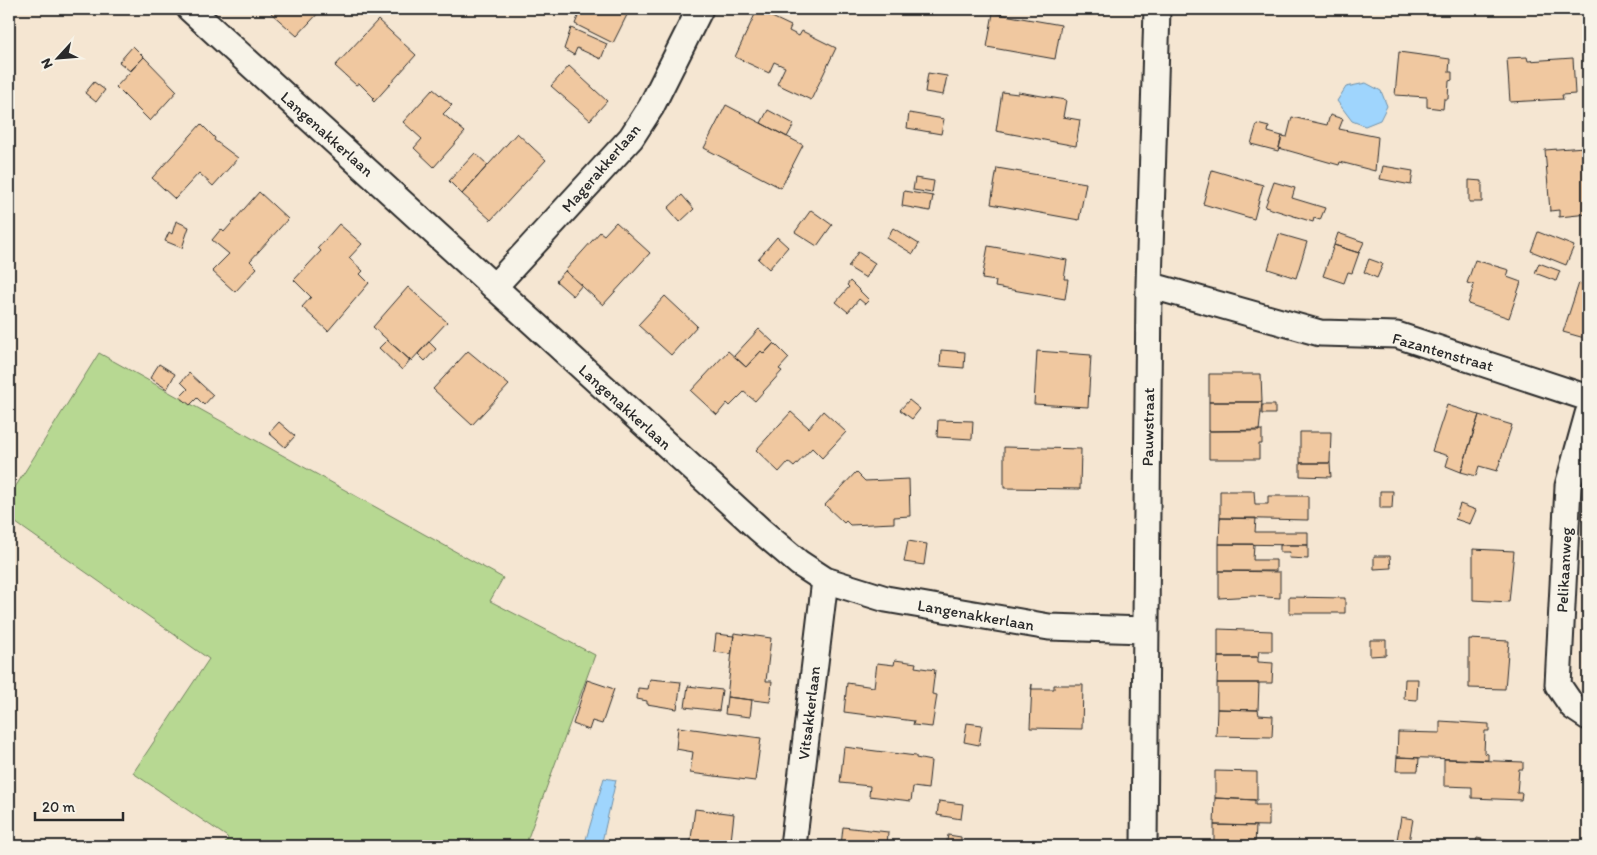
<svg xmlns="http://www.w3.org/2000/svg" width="1597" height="855" font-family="Itim,sans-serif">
<rect width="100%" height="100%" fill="#f5e6d2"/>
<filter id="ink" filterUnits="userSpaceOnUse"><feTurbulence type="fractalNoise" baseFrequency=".02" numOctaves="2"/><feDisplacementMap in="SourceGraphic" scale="10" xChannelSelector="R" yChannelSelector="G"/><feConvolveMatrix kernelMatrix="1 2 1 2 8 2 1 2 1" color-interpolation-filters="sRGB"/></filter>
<g filter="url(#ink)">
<path fill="#b7d892" stroke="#71825e" d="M99,353l404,225 -13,23 105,54 -70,191h-301l4,-8 -2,-2 -93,-63 76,-114 -200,-141v-21z"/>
<path fill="#9fd5fd" stroke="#7191a9" d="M1366,83l15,8 6,15 -7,14 -15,6 -13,-5 -15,-20 9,-14z
M604,778l12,2 -15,66h-17z"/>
<path fill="#f0c8a0" stroke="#2b2b2b" d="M275,9h47l-25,27 -26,-23z
M581,9h49l-17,34 -38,-19z
M757,10l34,16 -2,5 10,5 3,-5 34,17 -25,52 -34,-16 8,-17 -11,-5 -5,11 -34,-16z
M993,13l68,12 -6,34 -68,-12z
M378,20l38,35 -42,47 -2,-2 2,-2 -15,-15 -3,2 -21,-19z
M571,28l36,16 -6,15 -24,-11 -3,7 -10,-6z
M133,46l11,11 -14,14 -11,-9z
M1399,52l51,7 -1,13h3v8l-3,1 -1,18h-4l-1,10 -16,-2v-10l-32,-2z
M144,57l33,34 -27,30 -34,-34z
M1527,57l1,4 45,-3 2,36 -13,1 1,4 -53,3 -3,-44z
M569,66l38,35 -17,19 -39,-34z
M928,73l19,3 -4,19 -18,-3z
M94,82l11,8 -9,12 -11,-9z
M433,89l19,16 -9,9 22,18 -31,35 -20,-19 8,-9 -19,-17z
M1002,92l16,2v-2l48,8 -3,17 17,3 -4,26 -80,-15z
M726,105l77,40 -22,43 -77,-40z
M768,110l26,14 -7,13 -26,-14z
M909,113l35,6 -3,15 -34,-6z
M1330,115l13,4 -4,10 39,8 -3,34 -35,-9 -1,3 -60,-17 3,-12 5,1 5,-20 35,8z
M201,124l14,14 -1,2 24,18 -25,28 -14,-13 -24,26 -23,-21z
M1257,124l12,3 -1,5 14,4 -4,15 -27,-7z
M517,133l29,27 -55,60 -29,-26z
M1584,147l4,67 -29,3v-7l-9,1 -5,-61z
M475,153l13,12 -26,29 -13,-13z
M1383,166l30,5 -2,14 -31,-6z
M997,168l89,15 -7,37 -88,-16z
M1212,170l51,15 -9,34 -51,-15z
M915,178l19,3 -2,12 -19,-3z
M1469,180l13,1v21h-13z
M1274,182l21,6 -3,10 33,10 -5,12 -6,-2 -1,4 -48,-15z
M904,191l29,5 -3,15 -28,-5z
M259,192l29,27 -38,42 7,7 -22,24 -23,-21 17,-17 -17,-14 9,-11 3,3z
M682,195l12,14 -14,13 -12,-14z
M811,210l21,15 -15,21 -22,-14z
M176,221l13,6 -7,21 -17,-7 4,-9 3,2z
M616,222l34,31 -47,52 -38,-34 35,-39 4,3z
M339,224l23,20 -13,14 14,13 -3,3 9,9 -41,48 -26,-24 9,-10 -17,-17 27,-29 -3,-3z
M893,228l26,16 -6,10 -26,-16z
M1538,232l36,14 -8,19 -35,-14z
M1338,233l26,9 -5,11 -25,-8z
M1279,234l28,8 -11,36 -28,-9z
M777,237l11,10 -19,22 -11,-10z
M1334,245l25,8 -7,20 -4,-1 -4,11 -21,-7z
M988,246l79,14 -3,19h4l-3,20 -70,-12 1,-6 -14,-2z
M858,252l17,11 -9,15 -18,-11z
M1369,259l14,5 -6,14 -13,-6z
M1475,260l34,10 -2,7 14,5 -12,36 -41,-14 6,-19 -7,-2z
M1539,263l21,8 -4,10 -21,-8z
M565,271l17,14 -9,11 -17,-15z
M850,281l19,19 -4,4 -6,-5 -11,13 -12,-10 13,-15 -2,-2z
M1579,283l9,3v53l-25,-7z
M408,287l39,35 -36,39 -38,-34z
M665,296l32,30 -26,29 -33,-30z
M759,329l15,14 -10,11 -3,-3 -15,16 -12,-11z
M387,340l23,20 -8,10 -23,-22z
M429,342l7,7 -11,12 -7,-7z
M774,343l15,15 -10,11 3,2 -27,30 -11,-9 -14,14 -3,-3 -10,12 -26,-24 37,-40 18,16 15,-16 3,3z
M941,350l24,2 -1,16 -24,-2z
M468,351l41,34 -37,40 -39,-36z
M1037,351l54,4 -3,52 -54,-3z
M159,364l16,10 -8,15 -17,-11z
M189,373l24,22 -9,10 -7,-7 -7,7 -10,-8 8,-8 -7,-7z
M1209,374h52l1,28h-53z
M909,400l11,9 -8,10 -12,-9z
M1209,402h53l-3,29h-50z
M1262,405h13v9h-13z
M1447,405l32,10 -18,57 -15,-6 3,-10 -17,-5z
M823,411l23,21 -24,26 -10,-10 -18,19 -6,-5 -9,10 -23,-22 35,-38 18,16z
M1479,415l33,10 -15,46 -18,-5 -3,10 -15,-4z
M938,420l35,1 -1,18 -35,-2z
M279,422l16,14 -10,11 -16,-14z
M1262,430v14h-3v15h-50v-28z
M1300,432h31l-1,31h-30z
M1004,447l77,2 -1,40 -76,-1z
M1300,463h30l1,14 -31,-1z
M856,472l9,9 44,-2 1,37 -16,1v6l-44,2 -4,-4 -2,2 -19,-18z
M1220,491h34l1,13h13v-8h40v24l-88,-2z
M1380,491h13l-1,17h-12z
M1460,504l16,6 -6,14 -15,-5z
M1220,518h36l-1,14h53v13l-89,-1z
M908,541l19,3 -3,21 -20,-3z
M1219,544h35l-1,16h23v11h-57z
M1280,545h28v14l-19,-1 1,-6h-10z
M1473,549l41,2 -5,51 -36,-2z
M1374,556h16l1,12 -17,1z
M1219,571l61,1v26l-27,-2 -34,2z
M1289,597l56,1v15h-56z
M1218,629l54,2v20h-13l-1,6h-40z
M734,633l37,5 -5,43h6l-2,21 -43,-5z
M716,634l18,2 -3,18 -17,-2z
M1469,639l40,2 -4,48 -36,-1z
M1370,640h16v15l-16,1z
M1218,657h40v5l15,1 -1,20h-55z
M895,660l21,3 -1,4 20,3 -3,24 5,1 -5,32 -19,-2 1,-4 -70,-9 3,-29 27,4 3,-24 17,2z
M650,679l31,3 -4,27 -30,-5v-3l-10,-2 1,-11 10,1z
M1405,679h13l-1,21 -13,-1z
M587,680l27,9 -12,35 -10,-3 -3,9 -16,-6z
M1217,683h42l-1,27 -41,-1z
M1032,684l-1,5h23v-4h29l-1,44 -52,-1z
M688,686l34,4 -3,21 -34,-4z
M727,697l25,3 -2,17 -25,-3z
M1217,709l41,1 1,5 14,1 -1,21 -56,-1z
M1440,721l49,3v7h-4l-1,22 4,1v6l-91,-3 1,-25 42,1z
M967,723l15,2 -3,20 -15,-3z
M678,727l83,11 -6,43 -65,-8 3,-21 -17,-3z
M844,747l72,9v2l15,3 -3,28 -15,-2 -2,14 -42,-5 1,-10 -30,-3z
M1397,757l22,1 -1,13h-22z
M1444,759l79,3v7h-4l-2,24h5l-1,7 -49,-2v-11l-28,-1z
M1215,771l42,1v28l-42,-2z
M1215,798l40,2v5h14v21l-55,-1z
M939,801l24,3 -2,15 -24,-4z
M695,809l39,5 -3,27 9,2 -1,3h-49z
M1401,817l12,2 -4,23 -12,-2z
M1214,825l42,1 -1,20h-41z
M843,827l45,5 -1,14h-46z
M948,835l13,2v9h-15z
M1477,838l36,8h-38z"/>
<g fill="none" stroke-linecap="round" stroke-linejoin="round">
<defs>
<path id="minor" d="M190,9l569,520 40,34 26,17 61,19 163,28 96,3
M1149,285l171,48 77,2 191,63
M494,287l137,-149 20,-31 49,-98
M1588,414l-20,72 -10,199 15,22 15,10
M793,846l32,-266
M1144,846l5,-561 8,-276"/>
</defs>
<use href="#minor" stroke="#2b2b2b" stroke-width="29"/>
<use href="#minor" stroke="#f7f3e8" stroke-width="25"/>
</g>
</g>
<g text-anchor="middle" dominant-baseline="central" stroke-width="4" stroke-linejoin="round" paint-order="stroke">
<g font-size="16" fill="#2b2b2b" stroke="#f7f3e8">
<text transform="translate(327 134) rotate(42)">Langenakkerlaan</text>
<text transform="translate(601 168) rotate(-49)">Magerakkerlaan</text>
<text transform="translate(1443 352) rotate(16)">Fazantenstraat</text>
<text transform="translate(625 407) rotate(42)">Langenakkerlaan</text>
<text transform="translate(1148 427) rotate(-89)">Pauwstraat</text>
<text transform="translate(1564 570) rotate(-87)">Pelikaanweg</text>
<text transform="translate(976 615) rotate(10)">Langenakkerlaan</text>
<text transform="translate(809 713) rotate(-83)">Vitsakkerlaan</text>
</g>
</g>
<rect width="1597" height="855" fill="none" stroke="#f7f3e8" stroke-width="30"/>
<rect x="15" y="15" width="1567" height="825" fill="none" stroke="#2b2b2b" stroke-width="2" filter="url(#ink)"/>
<g transform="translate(58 58) rotate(244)" stroke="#f7f3e8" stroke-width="4" paint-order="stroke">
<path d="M0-4L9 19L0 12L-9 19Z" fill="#2b2b2b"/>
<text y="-8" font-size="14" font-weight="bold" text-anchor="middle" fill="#2b2b2b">N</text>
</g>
<path d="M35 812v8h88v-8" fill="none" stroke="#2b2b2b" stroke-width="2.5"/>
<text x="42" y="812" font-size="15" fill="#2b2b2b" stroke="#f7f3e8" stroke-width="4" paint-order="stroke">20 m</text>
</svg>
